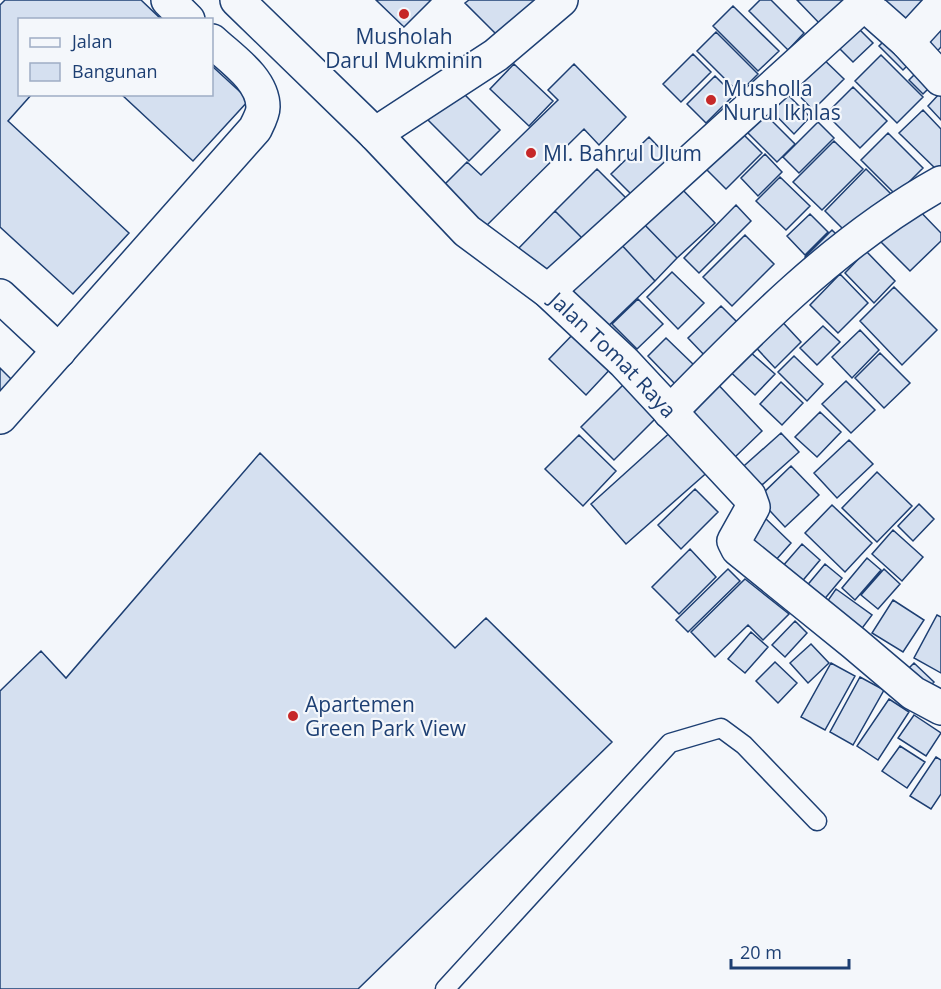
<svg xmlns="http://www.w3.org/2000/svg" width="941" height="989" font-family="'Open Sans',sans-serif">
<rect width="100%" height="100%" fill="#f4f7fb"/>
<path fill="#d5e0f0" stroke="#1d3f73" stroke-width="1.5" d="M5,0h136l21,20h-142v74h12l-24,27 121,112 -56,61 -73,-67v-222z
M376,0h55l-27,27z
M469,0h67l-37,37 -34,-34z
M760,0h11l33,33 -16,17 -39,-39z
M797,0h49l-25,25z
M878,0h53l-27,27z
M733,6l46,45 -21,20 -45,-45z
M851,21l22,22 -20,19 -22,-22z
M933,22l8,8v17l-9,10 -17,-17z
M716,32l42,42 -19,19 -42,-42z
M892,33l24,24 -13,13 -24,-24z
M816,52l28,27 -31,31 -27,-28z
M693,54l18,18 -30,30 -18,-18z
M881,55l42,42 -26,26 -42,-42z
M514,64l39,37 -24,25 -39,-37z
M574,64l52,53 -27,28 -15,-16 -108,107 -41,-42 32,-32 14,13 77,-75 -10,-10z
M212,66l37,34 -56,61 -72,-67h91z
M923,66l14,14 -14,14 -14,-14z
M715,76l19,19 -28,28 -19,-19z
M777,84l33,33 -16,17 -33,-34z
M853,87l34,34 -27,27 -34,-34z
M458,88l42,42 -31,31 -42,-42z
M940,93l1,1v26l-13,-14z
M755,104l40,40 -18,18 -40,-40z
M923,110l18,19v41l-2,2 -40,-39z
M818,122l16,16 -35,35 -16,-16z
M733,124l29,29 -36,36 -29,-29z
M888,133l35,35 -27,27 -35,-35z
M649,137l27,28 -37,37 -28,-28z
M834,141l29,28 -41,41 -29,-28z
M765,154l17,18 -24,24 -17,-18z
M597,169l35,35 -42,42 -35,-35z
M866,169l28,28 -41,42 -28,-28z
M780,177l30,29 -24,24 -30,-29z
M677,184l38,39 -38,35 -37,-38z
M911,202l30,31v8l-31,30 -34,-34z
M736,205l15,16 -52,52 -15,-15z
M555,211l35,35 -40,40 -34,-35z
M810,214l18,18 -23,23 -18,-19z
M640,220l37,38 -22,23 -37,-40z
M832,230l13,13 -27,27 -13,-13z
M745,235l29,29 -42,42 -29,-29z
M618,241l37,40 -53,51 -38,-39z
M866,251l29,30 -21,22 -29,-30z
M672,272l32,31 -26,26 -31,-32z
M840,274l28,29 -30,30 -28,-28z
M894,287l43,43 -35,35 -42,-44z
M638,299l25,25 -26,25 -25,-25z
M721,306l19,19 -33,33 -19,-20z
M775,314l26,28 -26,26 -27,-29z
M823,326l17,16 -23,23 -17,-17z
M578,329l37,35 -29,31 -37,-36z
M860,330l19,20 -27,28 -20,-21z
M666,338l29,28 -19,19 -28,-29z
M742,345l33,29 -20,21 -32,-30z
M880,353l30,30 -26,25 -29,-30z
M794,356l29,28 -16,17 -29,-29z
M0,368l13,13 -13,14z
M711,377l51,54 -27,26 -52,-54z
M846,381l29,29 -24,23 -29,-29z
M626,382l33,33 -45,45 -33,-33z
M781,382l22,21 -21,22 -22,-21z
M820,412l21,20 -24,25 -22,-20z
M674,429l37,40 -85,75 -35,-40z
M781,433l18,19 -45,40 -18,-19z
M579,435l37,36 -33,35 -38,-37z
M849,440l24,24 -36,34 -23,-25z
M260,453l195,195 31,-30 126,124 -254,247h-358v-298l41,-40 25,27z
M791,466l28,29 -34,32 -27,-29z
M877,472l35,34 -35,36 -35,-34z
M695,489l23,23 -37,37 -23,-24z
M919,504l15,15 -21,22 -15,-15z
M832,505l40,38 -27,29 -40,-39z
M764,517l27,26 -25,28 -28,-26z
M893,530l30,27 -21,24 -30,-27z
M802,544l18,16 -26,31 -19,-16z
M690,549l26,28 -37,37 -27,-27z
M867,558l14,12 -26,30 -13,-12z
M825,564l17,14 -25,30 -17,-14z
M728,569l12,12 -52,51 -12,-12z
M884,569l16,15 -22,25 -17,-14z
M745,579l44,35 -26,26 -15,-15 -33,32 -24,-25z
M836,589l36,26 -15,20 -35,-26z
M893,600l31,20 -21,32 -31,-19z
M937,615l4,2v56l-27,-15z
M795,621l12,12 -22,24 -13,-12z
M751,632l17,15 -23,26 -17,-14z
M811,644l18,19 -21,20 -18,-20z
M775,662l22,21 -19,20 -22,-22z
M831,663l24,13 -30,54 -24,-13z
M914,663l20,19 -13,13 -19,-20z
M860,677l24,13 -31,55 -23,-13z
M889,699l20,13 -31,48 -21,-14z
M914,715l27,18 -15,23 -28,-18z
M900,746l25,16 -18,26 -25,-17z
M936,757l5,3v34l-10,15 -21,-13z"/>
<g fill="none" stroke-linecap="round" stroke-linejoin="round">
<defs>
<path id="service" d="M445,989l225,-246 51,-15 23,17 73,76"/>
<g id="minor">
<path d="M168,0l20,20"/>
<path id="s1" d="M237,0l138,134 92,97 81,60 76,71 125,134 4,11 -19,34 4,8 116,94 59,50 28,15"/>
<path d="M868,0l-4,4 43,38 34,37"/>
<path d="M907,42l34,-37"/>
<path d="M375,134l121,-79 65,-55"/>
<path d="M548,291l316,-287"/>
<path d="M0,296l59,55"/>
<path d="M670,412c82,-84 168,-172 271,-229"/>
<path d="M0,417l255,-288c3,-6 8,-15 8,-22 0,-28 -33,-49 -51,-66"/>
</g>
</defs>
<use href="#service" stroke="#1d3f73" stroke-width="21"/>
<use href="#minor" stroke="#1d3f73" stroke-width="36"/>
<use href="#service" stroke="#f4f7fb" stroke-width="18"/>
<use href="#minor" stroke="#f4f7fb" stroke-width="33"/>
</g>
<g fill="#c62828" stroke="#f4f7fb" stroke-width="2">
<circle cx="404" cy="14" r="6"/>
<circle cx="711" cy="100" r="6"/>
<circle cx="531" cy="153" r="6"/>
<circle cx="293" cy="716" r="6"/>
</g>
<g text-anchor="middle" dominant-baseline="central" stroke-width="4.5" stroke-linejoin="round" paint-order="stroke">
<g font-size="21" fill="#1d3f73" stroke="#f4f7fb" text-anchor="start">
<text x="404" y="36" text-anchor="middle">Musholah<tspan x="404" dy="24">Darul Mukminin</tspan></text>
<text x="723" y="88">Musholla<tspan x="723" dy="24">Nurul Ikhlas</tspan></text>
<text x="543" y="153">MI. Bahrul Ulum</text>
<text x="305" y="704">Apartemen<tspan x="305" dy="24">Green Park View</tspan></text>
</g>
<g font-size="21" fill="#1d3f73" stroke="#f4f7fb">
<text stroke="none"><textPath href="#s1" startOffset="518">Jalan Tomat Raya</textPath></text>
</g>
</g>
<rect x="18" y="18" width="195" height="78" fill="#f4f7fb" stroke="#9eadc5" stroke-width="1.5"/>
<rect x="30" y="38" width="30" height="9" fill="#f4f7fb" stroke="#9eadc5" stroke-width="1.5"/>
<text x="72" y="48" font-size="18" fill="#1d3f73">Jalan</text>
<rect x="30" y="63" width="30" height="18" fill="#d5e0f0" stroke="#9eadc5" stroke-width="1.5"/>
<text x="72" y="78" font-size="18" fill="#1d3f73">Bangunan</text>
<path d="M731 959v9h118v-9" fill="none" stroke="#1d3f73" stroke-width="3"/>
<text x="740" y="959" font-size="18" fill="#1d3f73" stroke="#f4f7fb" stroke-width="4.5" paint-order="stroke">20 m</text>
</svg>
